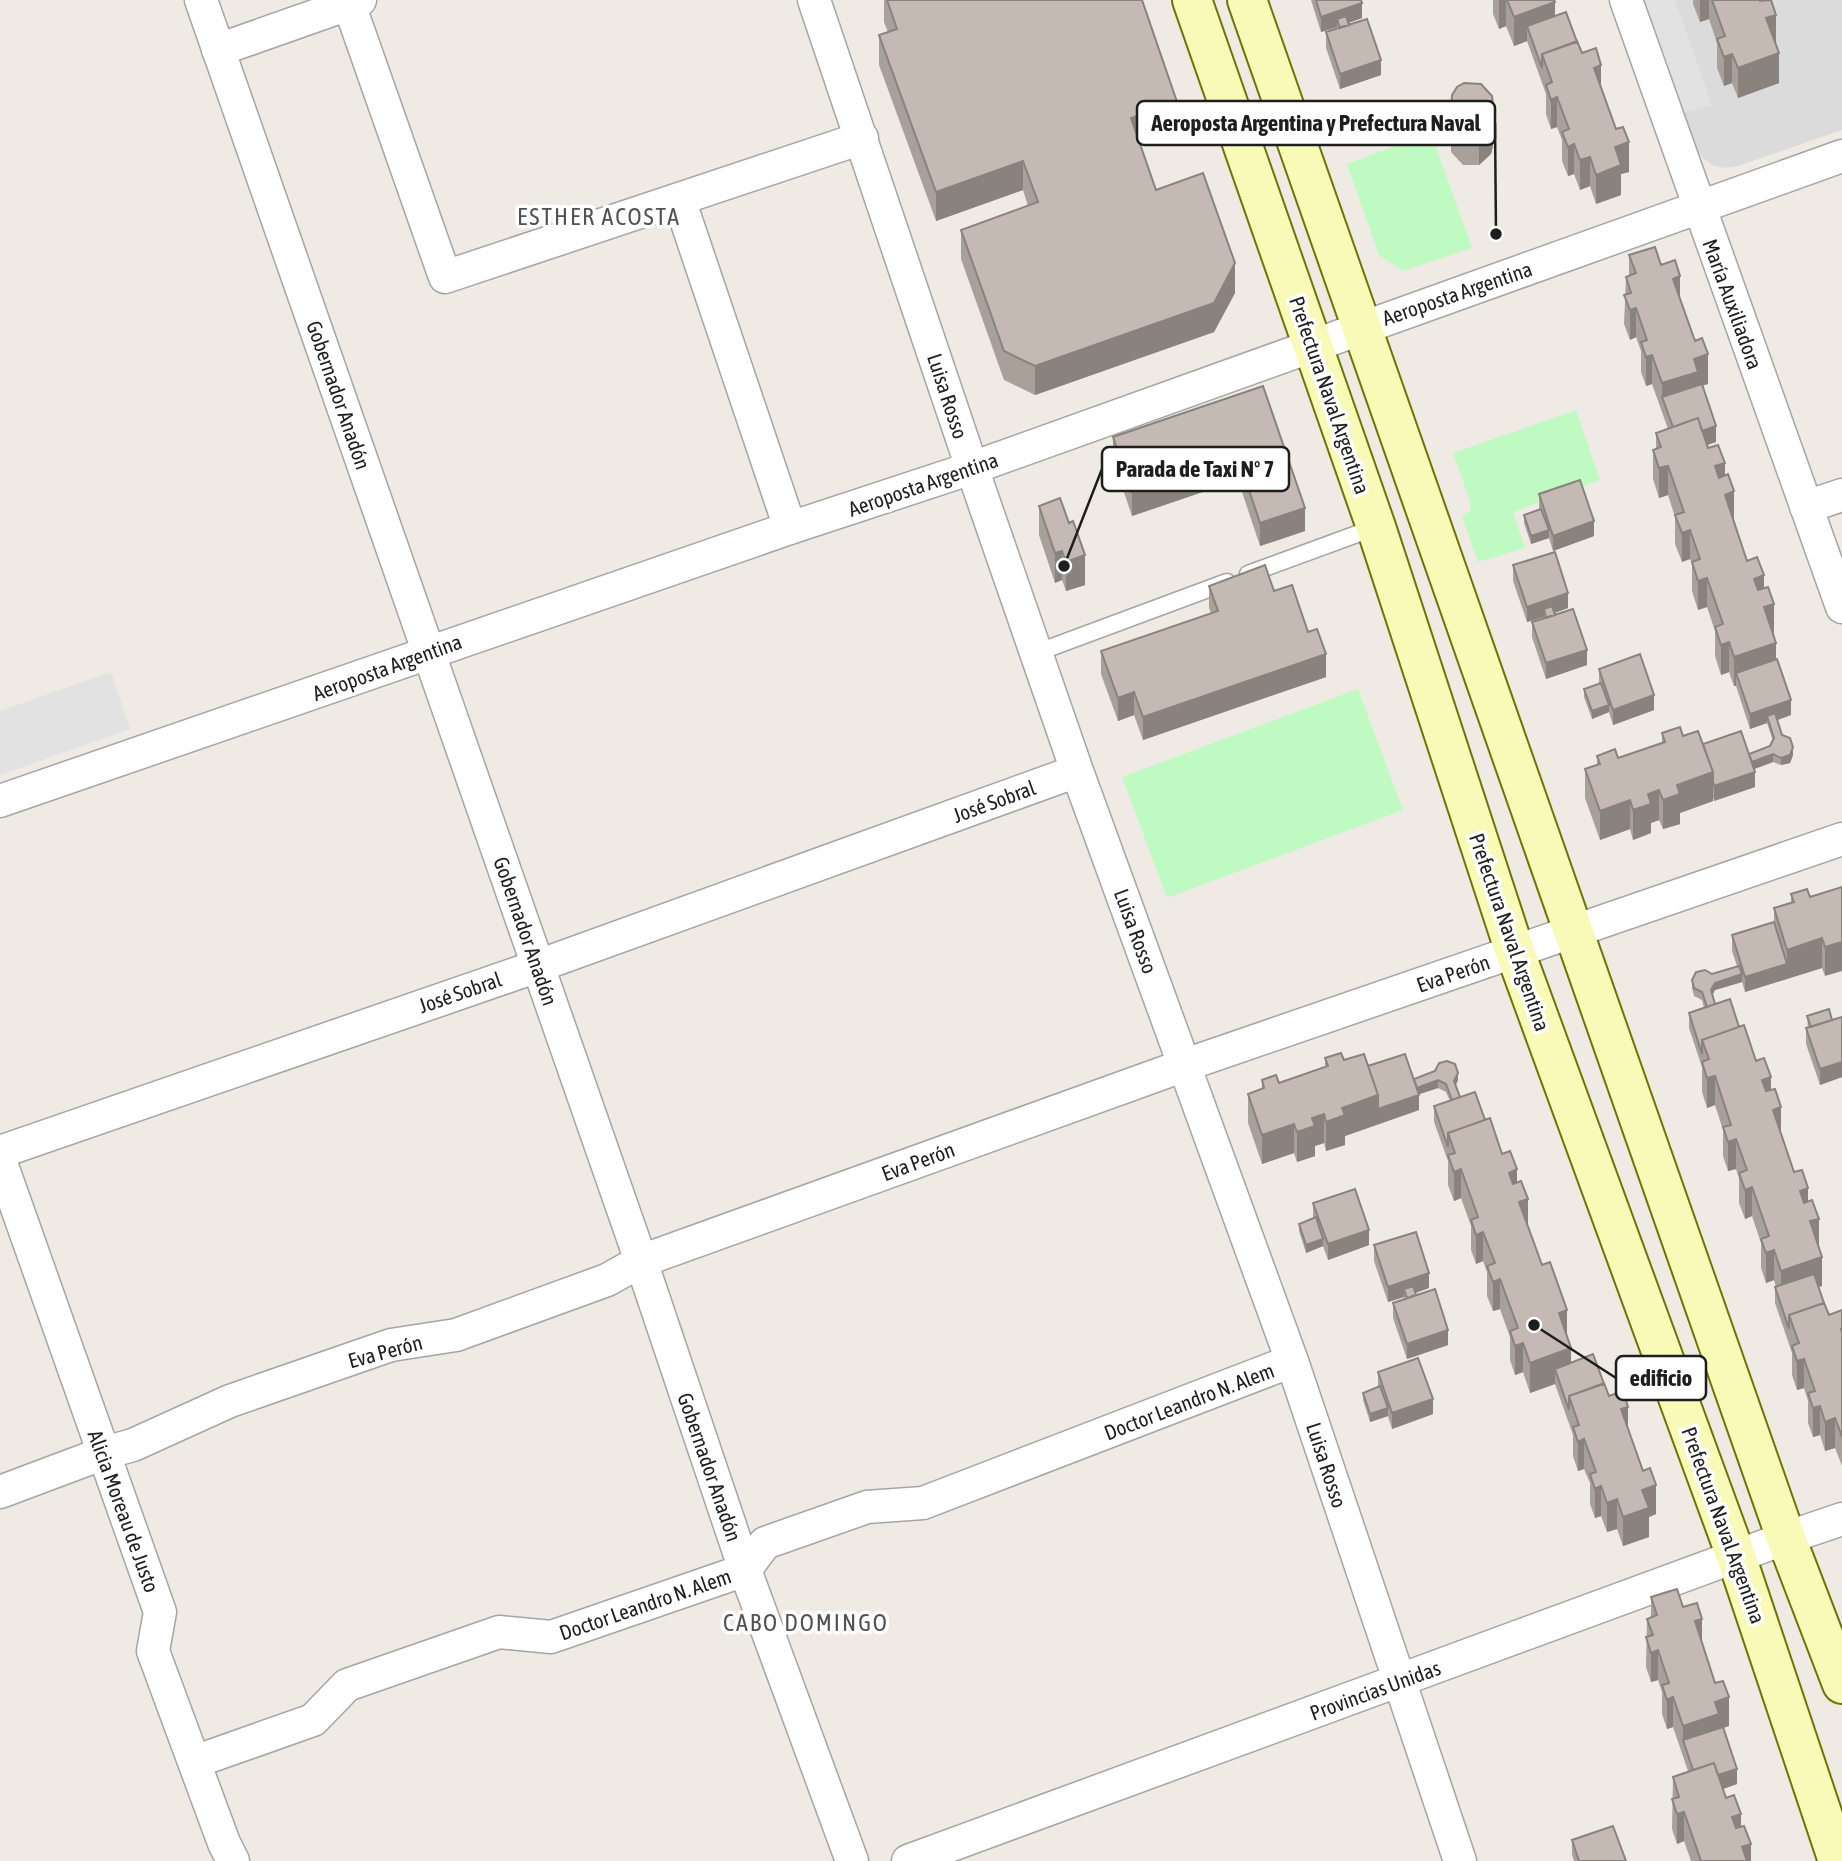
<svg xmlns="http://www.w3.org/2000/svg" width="1842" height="1861" font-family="'Asap Condensed',sans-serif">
<rect width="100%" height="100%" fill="#efebe4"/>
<path fill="#dcdbdb" d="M1644,0h198v130l-104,36 -13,2 -13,-3 -10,-8 -7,-11z"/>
<path fill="#c0fac3" d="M1431,133l41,115 -69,23 -24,-16 -32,-91z
M1576,410l24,70 -87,32 12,36 -47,14 -16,-45 8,-6 1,-7 -18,-51z
M1358,689l45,121 -236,88 -45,-121z"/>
<path fill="#e2e2e2" d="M1644,0h31l37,105 -28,8z
M111,672l19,57 -130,46v-64z"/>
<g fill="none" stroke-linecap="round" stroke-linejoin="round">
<defs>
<path id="lane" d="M1248,574l128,-47
M1036,653l191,-71"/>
<path id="street" d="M201,0l440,1261 104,309 107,291
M814,0l158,468 105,303 215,590 168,500
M1626,0l216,607
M349,4l96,273 417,-139
M218,50l142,-50
M679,199l111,329
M1806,507l36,-12
M0,801l790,-273 182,-60 870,-312
M0,1152l538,-186 539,-195
M0,1160l160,452 -7,39 71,192 9,18
M0,1492l104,-39 29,-8 97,-44 161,-56 65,-10 151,-55 34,-19 544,-196 657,-226
M194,1762l119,-42 34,-35 152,-53 52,5 194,-67 20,-27 102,-36 56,-4 369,-142
M908,1861l878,-323 56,-19"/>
<path id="secondary" d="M1192,0l184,527 139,425 221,604 102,305
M1247,0l539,1538 56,146"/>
</defs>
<use href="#lane" stroke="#a5a5a5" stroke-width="19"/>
<use href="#street" stroke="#a5a5a5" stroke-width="35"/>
<use href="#secondary" stroke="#6d7604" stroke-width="42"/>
<use href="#lane" stroke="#fff" stroke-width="16"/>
<use href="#street" stroke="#fff" stroke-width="32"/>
<use href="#secondary" stroke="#f9fab7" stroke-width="38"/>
</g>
<path fill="#a9a09a" d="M884,0h258l35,131 -37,13 16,46 79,103 -21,39 -179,63 -31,-15 -43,-121v-29l67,-24 -5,-16 -87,31 -57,-156v-30l9,-3 -4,-10z
M1311,0h50l1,18 -14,5 33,52 -41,14 -14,-41v-16l12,-3 -1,-2 -16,5z
M1493,0h61l1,16 22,26 5,11 19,35 28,84 -8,2v21l-25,9 -6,-18 -10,4 -6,-16 -6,2 -6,-15v-21l-5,-13 -6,2 -5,-15v-20l-19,-53 -13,5 -8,-20 -7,3 -6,-15z
M1693,0h78l5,44 3,39 -41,15 -6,-15 -8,3 -7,-18v-25l-8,-24 -9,3 -7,-18z
M1457,87l36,59 -2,8 -12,11h-16l-12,-13v-42z
M1629,255l32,10 19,35 28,84 -6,1 14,57 -9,3 18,31 9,45 13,40 17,27 10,45 2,26 15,56 -14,5 5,15 11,20 -3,8 -9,2 -8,-3 -19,7 1,18 -41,14 -1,-4v4l-33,12v11l-17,5 -4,-9 -8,3v10l-18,7 -3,-11 -30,11 -15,-42v-29l12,-4v-9l21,2 44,-15v-10l21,3 20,8 46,10 21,-8 3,-5 -6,-18 -17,6 -14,-43h-2l-5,-14 -8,3 -6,-19v-25l-8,-24 -9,3 -6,-19v-28l-2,-4 -8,3 -7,-18v-27l-7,-22 -9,3 -6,-19v-29l3,-1v-16l12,-4 -16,-45 -6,2 -5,-14v-21l-5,-14 -6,3 -6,-16 2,-47 3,-1z
M1263,386l42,145 -45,15 -22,-66 -106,36 -19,-56v-23z
M1539,494l55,42 -41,15 -4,-13 -18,6 -7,-21v-8l15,-6z
M1039,506l46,79 -19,6 -4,-11 -7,3 -16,-48z
M1513,565l55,43 -14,5 33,52 -41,14 -14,-42v-15l12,-4v-1l-17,5 -14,-41z
M1209,586l65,5 34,41 18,45 -183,63 -9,-25 -16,6 -17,-47v-23l110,-38 -2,-5z
M1599,669l55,41 -41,15 -4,-13 -17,7 -8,-22v-8l15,-5z
M1842,887l-17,89 -3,-8 -77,24 -3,-10 -27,8 -3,5 3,9 24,23 32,63 10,45 13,37 14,29 11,45 3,40 -4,1 11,28 13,-5v156l-7,-18 -10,3 -5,-16 -7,2 -5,-14v-22l-4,-13 -7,2 -5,-15v-22l-17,-50v-16h1l-2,-7 -8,3 -5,-15v-25l-9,-27 -7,3 -6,-16v-25l-3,-9 -8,2 -5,-15v-26l-8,-25 -8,3 -5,-16v-25l-13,-39v-15l15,-5 -2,-8 -8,-4 -2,-8v-8l45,-14 -5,-15v-16l42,-13v-14l17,-6v-8l19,3z
M1807,1016l25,4 10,-3v60l-22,8 -14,-41v-16h2z
M1325,1058l19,2 70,19 44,1 -2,5 4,12 25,23 32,62 11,43 39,111 4,26 33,22 5,12 19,35 28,83 -7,3v20l-26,9 -6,-17 -10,3 -6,-16 -6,2 -5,-14v-21l-6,-14 -6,2 -5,-15v-21l-18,-51 -25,9 -7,-21 -8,3 -5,-15v-23l-10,-28 -7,2 -6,-15v-24l-4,-11 -7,3 -5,-14v-24l-10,-28 -7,3 -6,-16v-24l-14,-39v-16l16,-5 -4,-9 -8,-4 -19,6v16l-74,26v9l-19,6 -2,-8 -9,3v10l-18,6 -3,-9 -32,11 -14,-41v-29l14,-5v-9l17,3 46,-16z
M1313,1203l56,42 -41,15 -5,-14 -17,7 -7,-22v-7l14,-6z
M1374,1245l55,43 -14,5 33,52 -41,14 -14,-41v-15l12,-4 -1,-2 -16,5 -14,-41z
M1378,1372l55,42 -41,15 -4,-13 -18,6 -7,-22v-7l15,-6z
M1651,1597l32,10 19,37 27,82 -6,2 14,56 -14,5 3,9 15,29 10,34h-60l-7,-20 -7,3 -5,-15 1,-52 15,-6 -15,-44 -6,2 -5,-15v-22l-4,-12 -7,2 -5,-15 1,-48 4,-1z
M1572,1840l54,21h-52l-2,-6z"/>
<path fill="#89827d" d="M1499,0h7v26l-7,3z
M1700,0h9v19l-9,3z
M1555,2v29l-28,-5v15l-13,5v-29z
M1362,3v15l-22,8 -3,-7v8l-16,5v-15z
M1776,15v29l-10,-26z
M1779,53v30l-41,15v-30z
M1732,54v29l-8,3v-29z
M1381,60v15l-41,14v-15z
M1601,65v29l-7,-26z
M1557,97v30l-6,2v-29z
M1177,102v29l-46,16v-29z
M1493,105v41l-2,8 -12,11v-41z
M1629,142v30l-8,2v21l-25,9v-29l19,-28z
M1574,144v30l-6,2v-29z
M1590,157v29l-10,4v-30z
M1023,161v29l-87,31v-29z
M1235,263v30l-21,39 -179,63v-29z
M1680,276v29l-7,-26z
M1636,308v29l-6,3v-30z
M1708,354v30l-46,13v-14l32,-24z
M1652,355v29l-6,2v-29z
M1716,426v16l-39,13v-16z
M1238,457v23l-106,36v-23z
M1725,463v30l-10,-27z
M1668,466v29l-9,3v-30z
M1734,491v30l-9,3v-29z
M1305,508v23l-45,15v-23z
M1594,521v15l-41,15v-15z
M1549,530v8l-18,6v-8z
M1690,530v29l-8,3v-29z
M1062,551v29l-7,3v-30z
M1085,555v30l-19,6v-29z
M1764,575v30l-10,-26z
M1707,578v29l-9,3v-29z
M1568,593v15l-22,8 -2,-7v8l-17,5v-15z
M1774,604v29l-10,4v-30z
M1729,642v30l-8,3v-30z
M1776,643v29l-40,1v13h-2v-29z
M1587,650v15l-41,14v-16z
M1326,654v23l-183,63v-23z
M1134,692v23l-16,6v-23z
M1654,695v15l-41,15v-15z
M1791,700v15l-22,8 -2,-7v7l-17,6v-15z
M1609,705v7l-17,7v-8z
M1793,747v8l-3,8 -9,2v-7z
M1773,754v8l-24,9v-8z
M1713,772v29l-33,12v11l-17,5v-29l14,-15z
M1755,772v15l-41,14v-15z
M1659,790v30l-8,3v10l-18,7v-30l15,-16z
M1630,800v29l-30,11v-29z
M1842,932v39l-17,5v-29z
M1822,938v30l-77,24v-15l42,-13v-14z
M1742,974v8l-27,8 -4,8v-8l4,-7z
M1842,1062v15l-22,8v-16z
M1458,1073v7l-4,8v-7z
M1715,1076v29l-8,3v-30z
M1771,1077v29l-9,-26z
M1438,1080v8l-24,8v-8z
M1378,1095h41v15l-74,26v9l-19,6v-29l16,-14z
M1781,1107v29l-8,-26z
M1324,1114v29l-9,3v10l-18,6v-30l15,-14z
M1294,1124v29l-32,11v-29z
M1736,1139v30l-8,2v-29z
M1461,1169v29l-7,3v-29z
M1517,1169v30l-8,-26z
M1752,1187v29l-7,3v-29z
M1808,1188v29l-8,-26z
M1528,1199v29l-9,-26z
M1819,1219v29l-9,-27z
M1369,1230v15l-41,15v-16z
M1483,1232v29l-7,3v-29z
M1323,1239v7l-17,7v-8z
M1774,1250v30l-8,3v-30z
M1822,1257v29l-41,14v-29z
M1429,1273v15l-22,8 -3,-7v8l-16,5v-15z
M1500,1279v30l-7,2v-29z
M1567,1310v29l-8,-26z
M1448,1330v15l-41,14v-15z
M1523,1343v29l-8,3v-29z
M1571,1348v30l-16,-9v15l-25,9v-30z
M1804,1359v29l-7,2v-29z
M1433,1399v15l-41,15v-16z
M1820,1406v29l-7,2v-29z
M1628,1407v29l-7,-27z
M1388,1408v8l-18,6v-8z
M1835,1418v30l-10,3v-29z
M1584,1439v30l-6,2v-29z
M1656,1485v29l-7,3v20l-26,9v-29l19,-27z
M1601,1486v30l-6,2v-29z
M1617,1499v30l-10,3v-29z
M1702,1619v29l-7,-27z
M1658,1650v30l-7,2v-29z
M1673,1697v30l-6,2v-29z
M1729,1697v29l-46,14v-14l32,-24z
M1737,1769v15l-40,14v-16z
M1684,1812v29l-7,3v-30z
M1741,1814v29l-9,-26z
M1751,1844v17h-9v-14z"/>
<path fill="#c4bab3" stroke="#89827d" stroke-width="2" d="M887,0h255l35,102 -46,16 25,72 47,-17 32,90 -21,40 -179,63 -31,-15 -43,-121 77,-28 -15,-41 -87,31 -57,-157 18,-6z
M1316,0h45l1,3 -41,14z
M1507,0h47l1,2 -41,15z
M1712,0h48v1l11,-1 5,15 -10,3 13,35 -41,15 -6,-14 -8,3 -7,-18 8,-3z
M1566,12l11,30 -35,12v14l-15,-42z
M1346,16l3,9 -9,3 -3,-9z
M1367,19l14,41 -41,14 -14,-42z
M1577,41l5,12 14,-5 5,17 -7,3 22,61 7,-2 6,15 -14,5 6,18 -25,10 -6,-18 -10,3 -6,-16 -6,3 -6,-15 7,-3 -12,-32 -6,3 -5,-15 6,-3 -10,-28z
M1464,83l17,1 11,12 1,9 -2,8 -12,11 -16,-1 -12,-13 1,-15 5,-8z
M1655,247l6,18 14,-5 5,16 -7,3 22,62 7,-3 6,16 -14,5 4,13 -36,11 -10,-28 -6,2 -5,-15 6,-2 -11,-32 -6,2 -6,-15 7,-2 -5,-16 10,-4 -7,-18z
M1702,384l14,42 -14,5 -4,-13 -25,9 -11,-30z
M1263,386l42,122 -45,15 -22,-66 -106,36 -19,-56z
M1698,418l10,30 10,-3 7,18 -10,3 4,12 9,-4 6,17 -9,4 22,66 10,-4 7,18 -10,4 4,11 10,-3 6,17 -10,3 12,36 -42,14 -5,-15 -8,3 -6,-18 8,-3 -16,-46 -9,3 -6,-19 8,-3 -10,-29 -8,3 -7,-18 9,-3 -16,-46 -9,2 -6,-18 8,-3 -5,-14z
M1580,480l14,41 -41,15 -14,-42z
M1060,498l9,25 4,-2 12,34 -19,7 -4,-11 -7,2 -16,-47z
M1541,509l8,21 -18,6 -7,-21z
M1555,552l13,41 -41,14 -14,-42z
M1265,565l9,26 18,-6 16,47 9,-3 9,25 -183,63 -9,-25 -16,6 -17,-47 117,-40 -9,-25z
M1552,606l3,9 -9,3 -2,-9z
M1573,609l14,41 -41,13 -14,-41z
M1640,654l14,41 -41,15 -14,-41z
M1777,659l14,41 -41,14 -14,-41z
M1601,683l8,22 -17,6 -8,-22z
M1775,713l7,22 8,3 3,9 -3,8 -9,3 -8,-4 -21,8 -3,-8 21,-8 4,-8 -7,-22z
M1680,727l3,9 15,-5 15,41 -36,13 3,9 -17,6 -4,-10 -11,4 3,10 -18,6 -3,-10 -30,11 -15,-42 15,-5 -3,-8 18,-7 3,9 47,-16 -3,-9z
M1741,731l14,41 -41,14 -1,-5v-9l-10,-28z
M1842,887v55l-17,5 -3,-9 -35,12 -13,-42 20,-6 -3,-8 16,-5 3,8z
M1774,922l13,42 -42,13 -13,-42z
M1739,966l3,8 -27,9 -4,7 4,14 -8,3 -5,-15 -8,-4 -2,-8 4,-8 9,-2 7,4z
M1730,999l9,28 -37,13v14l-13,-41z
M1829,1009l3,11 -21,7 -4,-11z
M1842,1017v45l-22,7 -14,-41z
M1744,1025l12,36 8,-3 7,19 -9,3 4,11 9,-2 6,18 -8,3 21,62 8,-2 6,18 -8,3 4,12 8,-3 7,19 -9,2 12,36 -41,14 -7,-21 -8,3 -5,-14 8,-3 -17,-49 -7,3 -6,-17 8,-3 -11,-31 -8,3 -5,-15 8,-2 -16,-49 -8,2 -5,-16 7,-3 -7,-19z
M1341,1053l3,7 20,-6 14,41 -36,13 3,7 -19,7 -2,-8 -12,4 3,8 -18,6 -3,-8 -32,11 -14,-41 16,-6 -2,-8 14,-5 3,8 49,-17 -3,-8z
M1405,1054l14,41 -41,14v-14l-10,-29z
M1447,1061l8,3 3,9 -4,8 6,16 -8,3 -6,-16 -8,-4 -21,8 -3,-9 21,-8 4,-8z
M1475,1092l10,28 -37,13v14l-14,-41z
M1490,1118l12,36 8,-3 7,18 -8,4 4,11 8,-3 7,18 -9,3 23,63 8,-3 17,48 -8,3 12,35 -41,15 -7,-20 -8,3 -5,-15 8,-3 -18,-49 -7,3 -6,-16 8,-3 -12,-31 -7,3 -5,-15 7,-3 -17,-48 -7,3 -6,-17 7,-2 -7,-20z
M1355,1189l14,41 -41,14 -15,-41z
M1316,1217l7,22 -17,6 -7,-21z
M1416,1232l13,41 -41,14 -14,-42z
M1814,1274l10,29 -35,12v14l-14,-42z
M1413,1286l3,9 -9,3 -3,-9z
M1435,1289l13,41 -41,14 -14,-41z
M1824,1303l5,12 13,-5v19h-1l1,4v104l-7,-19 -10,4 -5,-16 -7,2 -5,-15 7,-2 -11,-32 -7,2 -5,-15 7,-3 -10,-28z
M1593,1354l11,30 -35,12v14l-14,-41z
M1418,1358l15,41 -41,14 -14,-41z
M1604,1383l5,13 14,-5 5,16 -7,2 22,62 7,-3 6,17 -14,5 7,18 -26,9 -6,-18 -10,4 -6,-17 -6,3 -5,-15 6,-2 -12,-33 -6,3 -5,-15 6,-2 -10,-29z
M1380,1386l8,22 -18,6 -7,-21z
M1677,1589l6,18 14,-4 5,16 -7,2 20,62 8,-2 6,16 -14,5 4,12 -36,12 -10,-29 -6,3 -5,-15 7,-2 -11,-33 -7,3 -5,-16 7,-2 -6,-16 10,-4 -6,-18z
M1723,1727l14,42 -19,6 -4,-12 -21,7 -10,-30z
M1714,1763l12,35 8,-3 7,19 -9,3 4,11 8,-2 7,18 -9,3 5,14h-48h2l-17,-49 -7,2 -5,-15 7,-2 -6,-20z
M1613,1826l13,35h-47l-7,-21z"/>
<g text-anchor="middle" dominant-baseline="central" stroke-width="7" stroke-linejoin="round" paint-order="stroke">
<g font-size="21" fill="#1e1e1e" stroke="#fff">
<text transform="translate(1457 293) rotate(-19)">Aeroposta Argentina</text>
<text transform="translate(1733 304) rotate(70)">María Auxiliadora</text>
<text transform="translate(339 395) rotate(71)">Gobernador Anadón</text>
<text transform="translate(1330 395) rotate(71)">Prefectura Naval Argentina</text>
<text transform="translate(948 396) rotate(72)">Luisa Rosso</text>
<text transform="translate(923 484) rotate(-19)">Aeroposta Argentina</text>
<text transform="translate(387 667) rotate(-20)">Aeroposta Argentina</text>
<text transform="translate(994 801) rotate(-20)">José Sobral</text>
<text transform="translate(526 931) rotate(71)">Gobernador Anadón</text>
<text transform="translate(1136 931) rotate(70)">Luisa Rosso</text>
<text transform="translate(1510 932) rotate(71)">Prefectura Naval Argentina</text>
<text transform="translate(1453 973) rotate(-19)">Eva Perón</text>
<text transform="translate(460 992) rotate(-19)">José Sobral</text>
<text transform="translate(918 1161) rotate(-20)">Eva Perón</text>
<text transform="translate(385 1351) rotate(-15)">Eva Perón</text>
<text transform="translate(1189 1401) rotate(-21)">Doctor Leandro N. Alem</text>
<text transform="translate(1327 1465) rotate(72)">Luisa Rosso</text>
<text transform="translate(710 1467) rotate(71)">Gobernador Anadón</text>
<text transform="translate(124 1511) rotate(70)">Alicia Moreau de Justo</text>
<text transform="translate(1724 1525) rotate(70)">Prefectura Naval Argentina</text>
<text transform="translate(645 1604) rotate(-19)">Doctor Leandro N. Alem</text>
<text transform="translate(1375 1690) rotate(-20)">Provincias Unidas</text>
</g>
<g font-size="24" letter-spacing="2" fill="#515151" stroke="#fff">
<text x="599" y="216">ESTHER ACOSTA</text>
<text x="806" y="1622">CABO DOMINGO</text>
</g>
</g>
<path fill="none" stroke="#1e1e1e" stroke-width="2.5" d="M1496 234L1495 123M1064 566L1102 469M1534 1325L1616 1378"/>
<g fill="#1e1e1e" stroke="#fff" stroke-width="2.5">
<circle cx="1496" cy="234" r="7"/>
<circle cx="1064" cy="566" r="7"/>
<circle cx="1534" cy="1325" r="7"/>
</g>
<g fill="#fff" stroke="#1e1e1e" stroke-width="2.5">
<rect x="1137" y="101" width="358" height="44" rx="7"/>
<rect x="1102" y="447" width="187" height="44" rx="7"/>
<rect x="1616" y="1356" width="90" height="44" rx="7"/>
</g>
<g font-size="23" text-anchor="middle" font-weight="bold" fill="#1e1e1e">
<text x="1316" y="131">Aeroposta Argentina y Prefectura Naval</text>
<text x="1195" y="477">Parada de Taxi N° 7</text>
<text x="1661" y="1386">edificio</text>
</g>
</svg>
